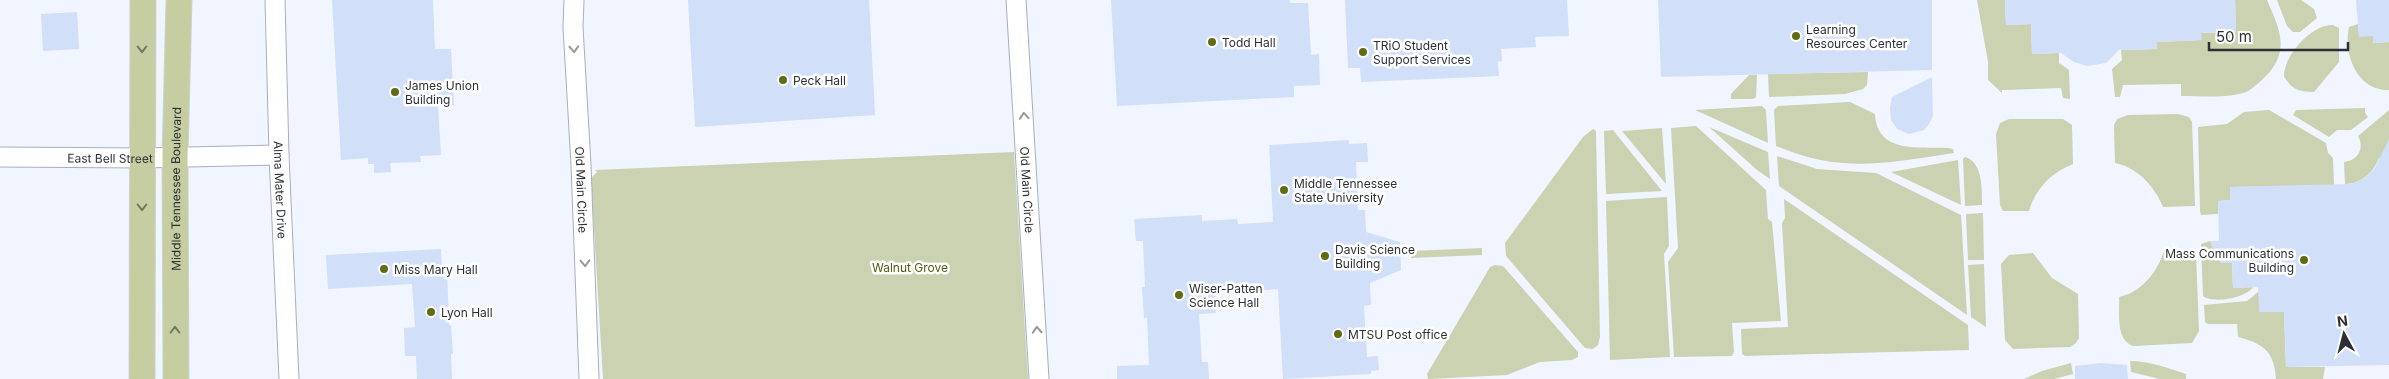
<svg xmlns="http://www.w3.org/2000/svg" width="2389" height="379" font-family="Inter,sans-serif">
<rect width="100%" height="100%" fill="#f0f5ff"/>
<path fill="#cbd2b1" d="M1977,0h28l1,25 25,-1 1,30 27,-1v10l10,7 1,29 -7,-1 -2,-10 -59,2v3l-14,-13v-18z
M2235,0h32c14,32 24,53 -5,80 -7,6 -14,13 -23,14 -18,4 -39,2 -58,2v-12l-58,1 -3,12h-5l-3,-28 10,-9 -1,-10 36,-1v-7l44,-2v-7l35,-1z
M2277,0h24l13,9 3,9 -17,14h-7l-6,-6z
M2358,24l1,12h14v7l16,-1v48c-32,1 -46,-36 -40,-63z
M2333,25l6,3v34l-25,30c-14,0 -23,-2 -30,-16 0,-21 28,-52 49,-51z
M1868,72l-1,13 -4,4 -18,5 -76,3 -1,-23z
M1749,75h8l-1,22 -3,2h-22v-5z
M1850,102l25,12c2,41 46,32 73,34l5,1 1,4c-68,10 -112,21 -178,-7l-2,-36 4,-4z
M1762,106l4,4 2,33 -73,-33z
M2365,108v5l3,4 -17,13h-14l-8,7 -36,-22 3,-5z
M2269,110l57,33 2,10 5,5 1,27 -104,2v13l-12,1v13l-17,1 -1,-4 -2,-84 29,-3 17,-12z
M2389,110v48h-10c-6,15 -18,26 -34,26l-1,-22c14,-1 21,-14 14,-26z
M2178,114l11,3 3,5 3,84 -32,1c-8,-20 -26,-40 -48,-44l-1,-38 3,-6 11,-4z
M2009,119h54l9,6 1,39c-21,8 -38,25 -44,47h-26l-3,-6 -4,-71 4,-11z
M1696,126l70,64 2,29 4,3 9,99 -49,2 2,29 -2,4 -58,1 -6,-95 10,-14 -7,-120z
M1709,127l59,25 2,27 -13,-9z
M1662,128l4,56 -44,-53z
M1593,129l3,2 4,206 -2,8 -5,4 -8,-1 -79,-92 -1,-13 78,-106z
M1613,130l49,61 -56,3 -2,-63z
M1014,152l14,227h-425l-12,-201 6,-6 -2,-2z
M1777,156l40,13 59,4 85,42 6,100 -188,-129z
M1965,157c18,5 17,33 17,48l-17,1 -2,-47z
M1958,160l3,45 -70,-33z
M1667,197l2,49 -5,8 6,103 -60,3 -4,-159z
M1784,199l184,126 1,25 -224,6 -3,-2 -1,-25 47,-2 -6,-104 3,-5z
M1983,213l1,47h-16l-2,-46z
M2210,241l11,22h11l1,25 20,-1c-7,11 -40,17 -50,9l-2,-52z
M1482,248v7l-71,3v-7z
M2192,249l4,4 3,78 -7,12 -59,3c-18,-7 -13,-33 -14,-49 22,-4 39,-26 45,-46z
M2033,253l19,25 26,16 1,44 -4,6 -5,3 -57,2 -8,-9 -4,-76 8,-9z
M1984,264l2,63 -15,-10 -3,-52z
M1495,265l8,1 75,86v5l-6,3 -32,2 -33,13 -79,4 -1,-5 59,-100 4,-7z
M2258,292l26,20 2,55h39l-2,12h-47c-2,-28 -12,-35 -38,-42l-1,-13h-29l-3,-2 -1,-17 43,-4z
M2130,361c19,0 38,7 56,13v5h-26l-29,-7z
M2071,363l2,11 -19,5h-30l18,-8z"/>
<path fill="#d1dff8" d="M332,0h101l2,49h16l3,56 -16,1 3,49 -21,1 1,6 -31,1 1,9 -17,1v-9h-6v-6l-27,2z
M688,0h181l6,115 -180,12z
M1111,0h179v3h18l3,52 8,-1 1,31 -26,1v11l-177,9z
M1345,0h222l2,36 -34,1 1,10 -35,2 1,12 -4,1 1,14 -138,6 -1,-14h-12z
M1658,0h274v70l-271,7z
M2005,0h230l1,32 -35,1 1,7 -45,2v7l-38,1 -13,13 -19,3 -13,-4 -13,-9 -29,1 -1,-30 -25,1z
M2356,0h33v42l-16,1v-7l-14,1z
M77,12l2,37 -36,2 -2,-37z
M1932,77l1,39 -4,8 -5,6 -15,4 -12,-5 -6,-9 -1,-12 2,-11z
M2389,139v226l-103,2 -2,-55h-25l-1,-25 -25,1 -1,-25h-11l-7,-10 -4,-12h9l-1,-40 12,-1v-13l121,-3 14,-6 10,-10z
M1349,140v4l18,-1 1,19h-12l2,48h7l1,22 34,10 1,28 -31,13 1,22 -7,1 3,51 11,-1 1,14 -8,1v3l-88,5 -5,-90 -28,2v-6l-35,2 1,26 -17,1 3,48h6l1,17h-92v-13l32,-1 -2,-47h-3l-2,-31h3l-2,-46h-7l-2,-22 68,-4v6l35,-2 1,5 35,-2 -4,-77z
M441,249l1,19h5l2,57h2l2,29h-2l1,25h-35l-1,-23h-11l-1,-28 11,-1 -3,-43 -84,5 -2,-34z
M2101,363l26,2 1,14h-53v-13z"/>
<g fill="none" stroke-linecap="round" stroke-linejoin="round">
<defs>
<g id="minor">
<path id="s1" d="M275,0l4,155 10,224"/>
<path id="s2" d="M574,0l-1,27 8,138 8,214"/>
<path id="s3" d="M1016,0l23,379"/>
<path id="s4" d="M0,157l142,1 137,-3"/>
</g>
<g id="major">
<path d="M142,379l1,-379"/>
<path id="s5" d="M176,379l-1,-222 4,-157"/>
</g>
</defs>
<use href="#minor" stroke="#a6afbe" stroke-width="21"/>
<use href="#major" stroke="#d1d1d3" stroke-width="27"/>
<use href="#minor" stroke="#fff" stroke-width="19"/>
<use href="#major" stroke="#c6cda0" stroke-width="25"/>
</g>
<defs><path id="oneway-chevron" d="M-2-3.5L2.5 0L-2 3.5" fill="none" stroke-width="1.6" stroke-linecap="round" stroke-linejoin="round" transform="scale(1.25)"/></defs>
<g stroke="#717766">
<use href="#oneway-chevron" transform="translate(142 49) rotate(90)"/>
<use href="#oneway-chevron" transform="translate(142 207) rotate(90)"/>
<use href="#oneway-chevron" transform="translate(175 330) rotate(-90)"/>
</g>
<g stroke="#96989a">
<use href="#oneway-chevron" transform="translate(574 49) rotate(87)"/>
<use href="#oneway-chevron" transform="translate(1024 116) rotate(-94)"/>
<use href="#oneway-chevron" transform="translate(585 263) rotate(88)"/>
<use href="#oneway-chevron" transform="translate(1037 330) rotate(-93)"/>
</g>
<g fill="#616b12" stroke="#fff" stroke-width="2">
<circle cx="1796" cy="36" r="5"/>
<circle cx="1212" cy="42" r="5"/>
<circle cx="1363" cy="52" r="5"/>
<circle cx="783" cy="80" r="5"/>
<circle cx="395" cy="92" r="5"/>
<circle cx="1284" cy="190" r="5"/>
<circle cx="1325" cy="256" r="5"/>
<circle cx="2304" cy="260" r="5"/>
<circle cx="384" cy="269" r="5"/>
<circle cx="1179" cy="295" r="5"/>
<circle cx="431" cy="312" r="5"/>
<circle cx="1338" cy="334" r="5"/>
</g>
<g text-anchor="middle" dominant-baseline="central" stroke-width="5" stroke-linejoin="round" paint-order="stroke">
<g font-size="12" fill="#2c3036" stroke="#fff" text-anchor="start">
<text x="1806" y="29">Learning<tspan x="1806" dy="14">Resources Center</tspan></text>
<text x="1222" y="42">Todd Hall</text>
<text x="1373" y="45">TRiO Student<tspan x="1373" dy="14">Support Services</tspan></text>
<text x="793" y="80">Peck Hall</text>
<text x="405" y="85">James Union<tspan x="405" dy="14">Building</tspan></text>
<text x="1294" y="183">Middle Tennessee<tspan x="1294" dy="14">State University</tspan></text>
<text x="1335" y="249">Davis Science<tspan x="1335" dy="14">Building</tspan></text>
<text x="2294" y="253" text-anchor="end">Mass Communications<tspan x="2294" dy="14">Building</tspan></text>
<text x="394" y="269">Miss Mary Hall</text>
<text x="1189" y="288">Wiser-Patten<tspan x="1189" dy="14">Science Hall</tspan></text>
<text x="441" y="312">Lyon Hall</text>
<text x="1348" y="334">MTSU Post office</text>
</g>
<g font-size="12" fill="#2c3036" stroke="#fff">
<text stroke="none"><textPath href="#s4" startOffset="110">East Bell Street</textPath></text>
<text stroke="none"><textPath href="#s5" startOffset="190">Middle Tennessee Boulevard</textPath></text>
<text stroke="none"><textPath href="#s2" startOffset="190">Old Main Circle</textPath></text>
<text stroke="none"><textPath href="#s3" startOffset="190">Old Main Circle</textPath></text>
<text stroke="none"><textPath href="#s1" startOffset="190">Alma Mater Drive</textPath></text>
</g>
<g font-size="12" fill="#535b14" stroke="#fff">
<text x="910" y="267">Walnut Grove</text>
</g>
</g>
<g transform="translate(2344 334) rotate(353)" stroke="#ffffff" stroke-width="4" paint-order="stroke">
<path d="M0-4L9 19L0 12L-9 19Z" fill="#2c3036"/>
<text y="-8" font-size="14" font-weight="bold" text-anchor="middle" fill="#2c3036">N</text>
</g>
<path d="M2209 42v8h139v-8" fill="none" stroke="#2c3036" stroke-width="2.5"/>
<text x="2216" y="42" font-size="15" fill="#2c3036" stroke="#ffffff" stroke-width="4" paint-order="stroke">50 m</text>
</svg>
